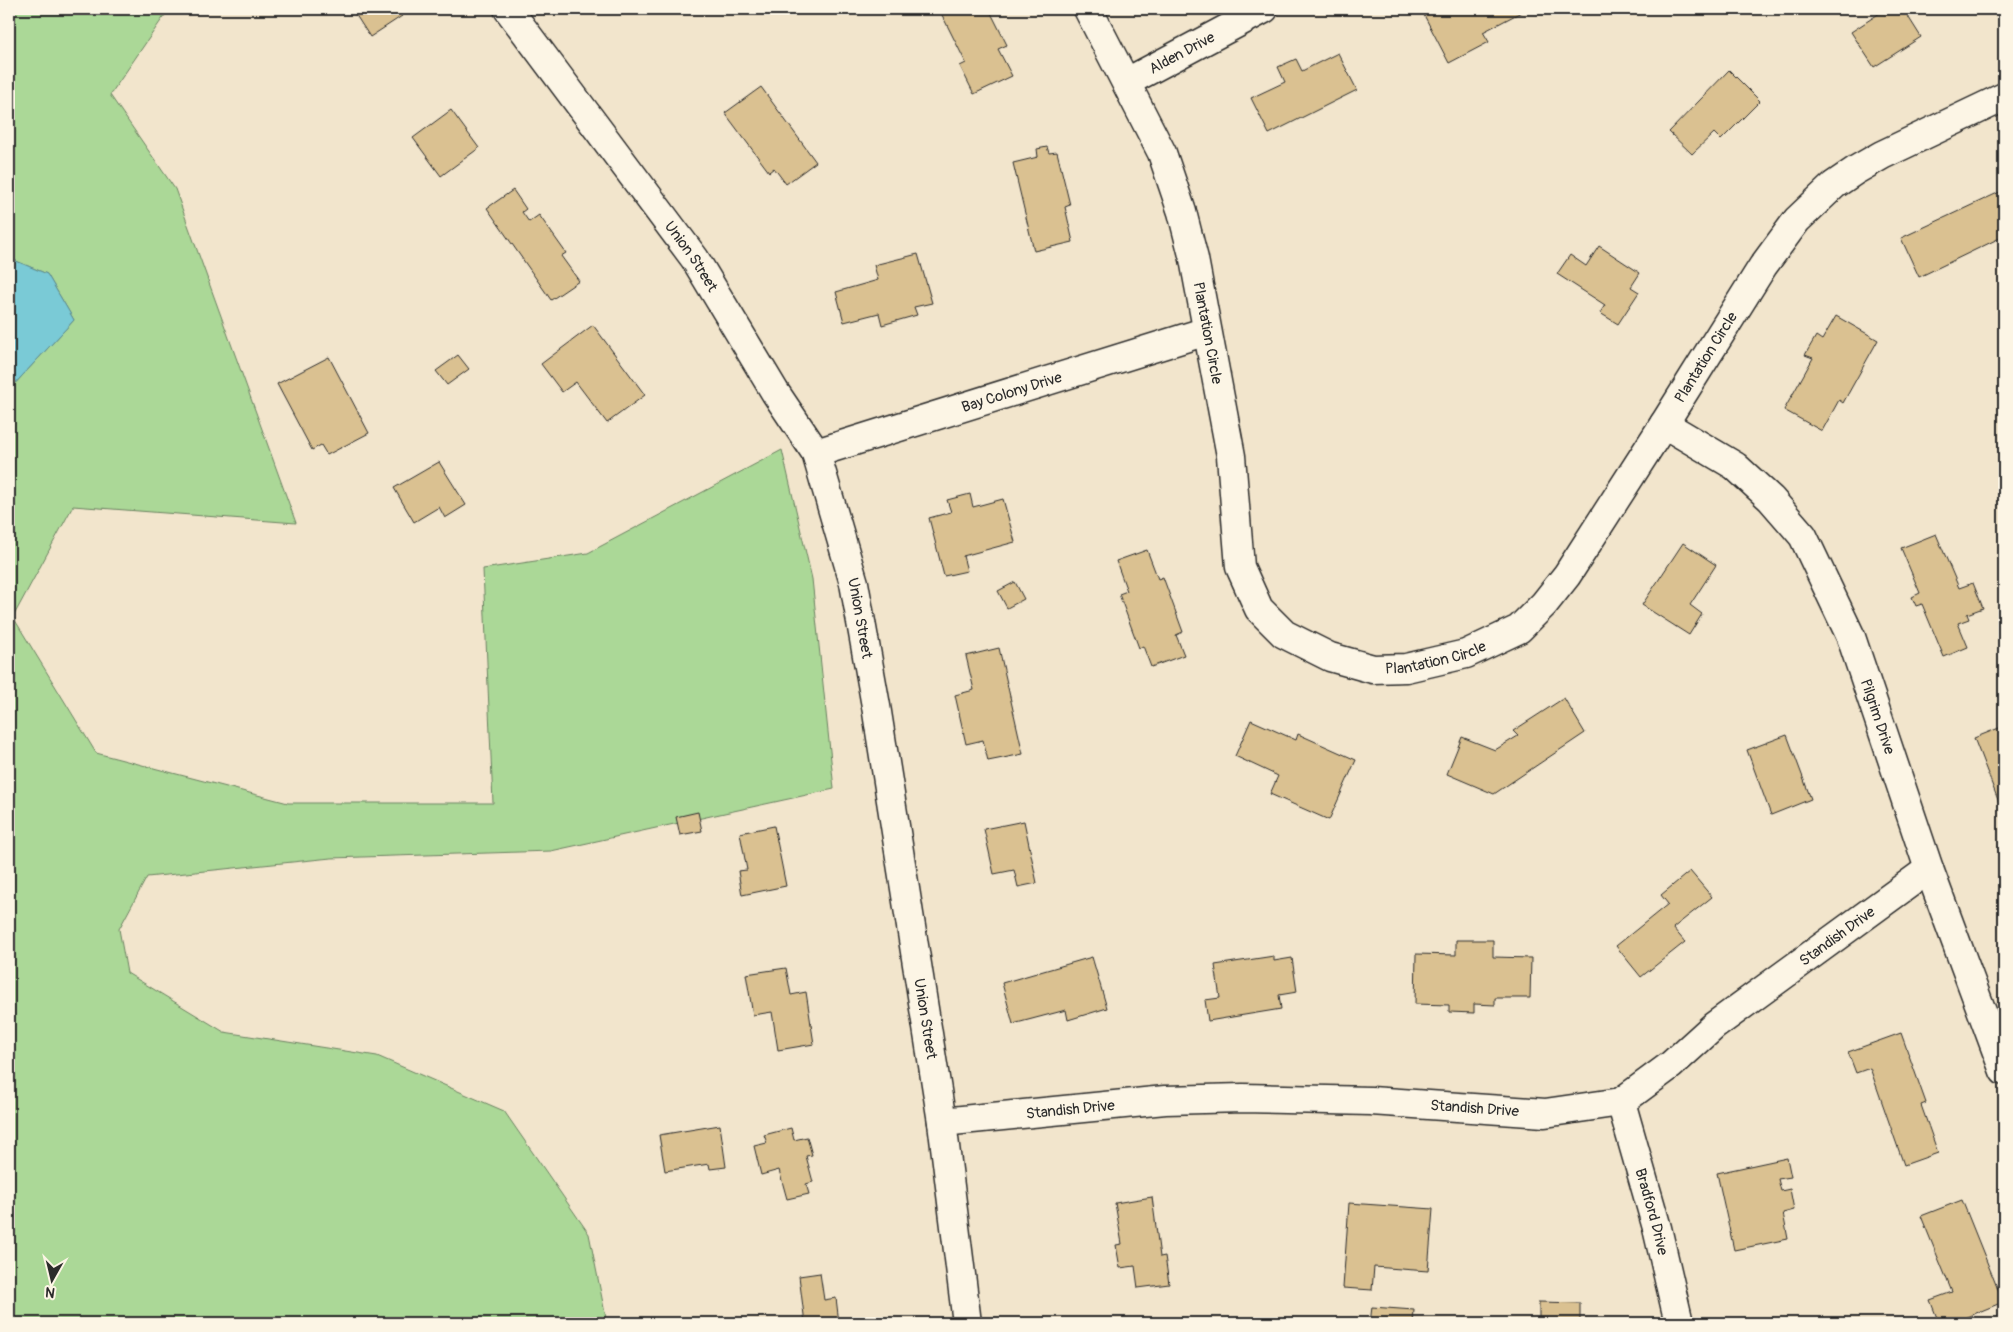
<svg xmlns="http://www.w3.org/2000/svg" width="2013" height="1332" font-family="Pangolin,sans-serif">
<rect width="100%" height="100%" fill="#f2e5cc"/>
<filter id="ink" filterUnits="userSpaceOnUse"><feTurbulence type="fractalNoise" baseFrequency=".02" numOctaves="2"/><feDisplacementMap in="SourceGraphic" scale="10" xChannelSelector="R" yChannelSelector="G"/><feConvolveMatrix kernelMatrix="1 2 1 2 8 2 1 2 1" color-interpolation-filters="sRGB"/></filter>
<g filter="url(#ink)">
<path fill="#abd897" stroke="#6b8261" d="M9,9h160l-59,86 65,94 121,334 -223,-17 -60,111 83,136 192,50h205l-10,-234 105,-16 194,-103 30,129 22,210 -283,62 -220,7 -184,19 -28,52 8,44 97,59 153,24 127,55 85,123 18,89h-598v-933l65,-70 -27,-46 -38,-16z"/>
<path fill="#7acad6" stroke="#5a8a92" d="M9,258l38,16 27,46 -65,70z"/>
<path fill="#dac191" stroke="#2b2b2b" d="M352,9h45l5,7 -32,21z
M939,9h50l18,36 -9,4 14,27 -38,18 -14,-28 6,-3z
M1435,9h92l-44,23 6,10 -40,21 -25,-48z
M1886,9h20l-2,1 17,27 -47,30 -23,-35z
M1338,53l19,37 -88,44 -18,-36 34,-16 -7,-15 18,-8 6,12z
M1729,70l31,31 -39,39 -7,-7 -22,21 -23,-22z
M761,87l55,75 -30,22 -12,-16 -5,4 -44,-59z
M451,110l28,38 -38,28 -28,-38z
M1047,147l2,6 8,-1 13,53 -5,2 8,35 -39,9 -21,-88 25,-6 -1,-8z
M513,190l13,19 -4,3 7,10 10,-7 27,38 -5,3 18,25 -28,19 -64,-92z
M2004,190v46l-85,41 -18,-39z
M1599,246l41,27 -9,14 8,5 -21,32 -18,-11 5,-8 -48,-31 13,-19 16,11z
M918,254l14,49 -18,4 3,8 -35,10 -3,-12 -35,9 -8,-30 42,-12 -4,-15z
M1836,316l42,24 -35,63 -4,-3 -17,31 -38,-21 29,-52 -8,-3 11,-19 6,4z
M593,325l52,70 -38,28 -31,-41 -14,10 -21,-28z
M458,355l11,14 -22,16 -11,-14z
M329,357l40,76 -42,22 -6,-10 -9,5 -35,-66z
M439,462l27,43 -21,13 -6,-11 -25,15 -20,-34z
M970,494l3,13 30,-8 12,43 -52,14 4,15 -23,5 -15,-58 22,-6 -4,-12z
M1936,534l23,54 14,-5 10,25 -16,6 2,5 -11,4 10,24 -24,10 -22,-53 -6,2 -4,-9 8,-4 -19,-45z
M1683,543l33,22 -26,40 12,9 -13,21 -47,-30z
M1147,550l11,29 5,-2 20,55 -7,3 8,20 -33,12 -8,-21 -4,2 -20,-54 8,-3 -11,-30z
M1015,582l9,17 -17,9 -9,-17z
M999,648l24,106 -35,7 -5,-21 -17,4 -11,-49 19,-5 -8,-34z
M1564,698l21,35 -91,61 -47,-20 15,-37 33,13 23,-14 -5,-5z
M1251,720l45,20 2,-6 58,26 -27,60 -59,-26 8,-18 -43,-20z
M2004,726v77l-4,2 -26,-67z
M1787,735l24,64 -40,16 -24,-65z
M698,812l4,19 -22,4 -4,-18z
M1024,821l13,62 -19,4 -4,-17 -20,4 -10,-45z
M774,826l12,60 -44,9 -4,-24 9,-1 -7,-37z
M1690,871l22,26 -39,31 12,14 -44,35 -25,-31 52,-42 -7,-9z
M1456,940h37v17l38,1 -1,40h-35v7l-21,-1v9l-25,-1v-7l-34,-1 1,-50 40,1z
M1274,956v5l18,-3 5,34 -18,3 2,14 -73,12 -3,-21 15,-2 -5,-33z
M1092,957l15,51 -39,12 -2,-10 -53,14 -11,-41z
M786,968l5,27 15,-3 8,52 -36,6 -6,-38 -19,3 -7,-41z
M1901,1033l25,70 -5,2 17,48 -34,12 -34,-97 -14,5 -8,-21z
M720,1125l6,42 -16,2 -1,-5 -44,7 -6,-36z
M791,1128l3,12 13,-3 5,18 -6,1 7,26 -7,2 3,10 -22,5 -8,-29 -18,5 -7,-29 13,-3 -3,-8z
M1787,1158l4,19 -13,2 3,12 9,-2 4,21 -11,3 5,26 -54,11 -17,-77z
M1152,1197l8,60 5,-1 4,28 -31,4 -3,-22 -15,2 -4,-23 6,-1 -7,-41z
M1962,1200l41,102 -51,21h-13l-9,-23 22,-8 -31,-76z
M1349,1203l84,6 -5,62 -54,-4 -2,23 -29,-2z
M820,1273l4,27 12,-2 3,25h-34l-6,-47z
M1539,1302l41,1v20h-41z
M1372,1307l42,3 -1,13h-43z"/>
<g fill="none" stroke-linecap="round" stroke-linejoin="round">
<defs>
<g id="minor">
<path id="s1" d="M1088,9l74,144 20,59 12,47 37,197 9,111 19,42 25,25 46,23 43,12 33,-1 60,-14 53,-25 25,-25 23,-29 97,-151 99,-158 34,-46 37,-35 22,-15 26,-15 122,-58"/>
<path id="s2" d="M1127,82l137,-73"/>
<path id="s3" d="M1664,424l71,42 36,33 32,37 48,101 78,232 75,202"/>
<path id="s4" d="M816,453l391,-122"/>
<path id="s5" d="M1621,1102l36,126 22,95"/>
<path id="s6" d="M942,1122l223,-22 78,-2 128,3 174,12 76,-11 50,-37 43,-39 215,-157"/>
</g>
<g id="major">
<path id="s7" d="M508,9l187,250 80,133 41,61 38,130 22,123 66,416 25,201"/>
</g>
</defs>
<use href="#minor" stroke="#2b2b2b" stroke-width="31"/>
<use href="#major" stroke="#2b2b2b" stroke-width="31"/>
<use href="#minor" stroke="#fcf5e5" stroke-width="28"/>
<use href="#major" stroke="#fcf5e5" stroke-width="28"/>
</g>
</g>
<g text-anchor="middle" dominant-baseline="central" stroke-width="4" stroke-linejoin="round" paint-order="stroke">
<g font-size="15" fill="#2b2b2b" stroke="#fcf5e5">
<text stroke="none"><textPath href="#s2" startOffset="62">Alden Drive</textPath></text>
<text stroke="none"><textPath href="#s7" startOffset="308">Union Street</textPath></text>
<text stroke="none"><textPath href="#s1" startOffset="348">Plantation Circle</textPath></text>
<text stroke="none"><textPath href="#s1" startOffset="1246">Plantation Circle</textPath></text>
<text stroke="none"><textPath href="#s4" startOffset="205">Bay Colony Drive</textPath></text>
<text stroke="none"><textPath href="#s7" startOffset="712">Union Street</textPath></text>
<text stroke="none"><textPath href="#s1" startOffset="826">Plantation Circle</textPath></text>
<text stroke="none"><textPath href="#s3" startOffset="376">Pilgrim Drive</textPath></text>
<text stroke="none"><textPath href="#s6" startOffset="954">Standish Drive</textPath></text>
<text stroke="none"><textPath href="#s7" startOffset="1118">Union Street</textPath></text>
<text stroke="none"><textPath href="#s6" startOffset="534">Standish Drive</textPath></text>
<text stroke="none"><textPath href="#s6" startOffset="129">Standish Drive</textPath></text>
<text stroke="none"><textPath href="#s5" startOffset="114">Bradford Drive</textPath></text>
</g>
</g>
<rect width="2013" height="1332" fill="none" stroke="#fcf5e5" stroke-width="30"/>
<rect x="15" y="15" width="1983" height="1302" fill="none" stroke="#2b2b2b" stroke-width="2" filter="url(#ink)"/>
<g transform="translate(52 1280) rotate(188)" stroke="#fcf5e5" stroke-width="4" paint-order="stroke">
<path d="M0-4L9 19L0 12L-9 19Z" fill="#2b2b2b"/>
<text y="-8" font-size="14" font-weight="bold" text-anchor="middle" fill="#2b2b2b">N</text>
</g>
</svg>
